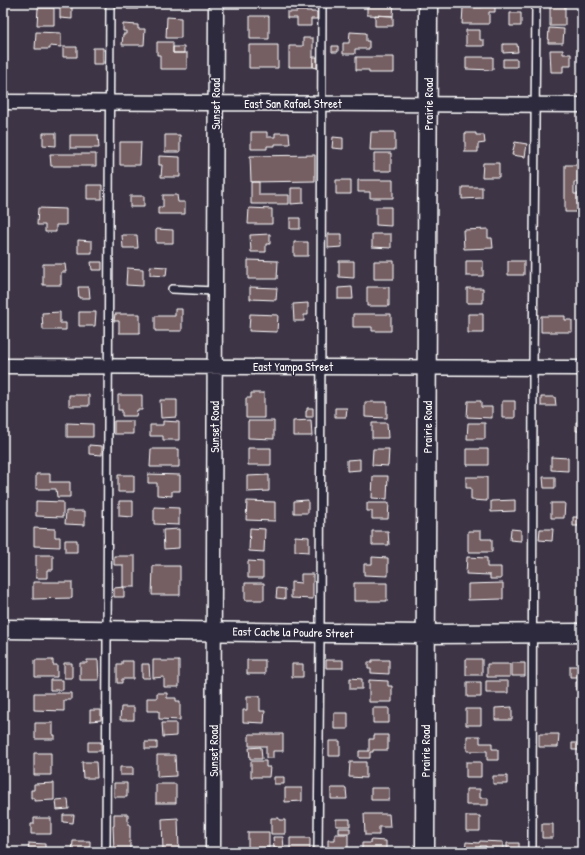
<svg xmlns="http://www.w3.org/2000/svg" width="585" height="855" font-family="'Patrick Hand',sans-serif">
<rect width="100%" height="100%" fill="#3d3445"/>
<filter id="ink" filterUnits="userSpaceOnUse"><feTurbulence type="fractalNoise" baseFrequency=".025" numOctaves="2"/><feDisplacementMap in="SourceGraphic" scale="8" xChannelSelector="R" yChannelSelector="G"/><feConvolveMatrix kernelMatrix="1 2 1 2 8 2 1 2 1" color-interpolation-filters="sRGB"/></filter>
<g filter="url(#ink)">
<path fill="#755e63" stroke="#fff" d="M127,3h15h-4v6h-11z
M367,3h27l-1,13 -26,-1z
M483,3h12v9h-6v12h-27l1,-17h20z
M550,3h15v23h-15z
M60,6h12v13l-12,-1z
M38,8h16v17h-17z
M297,11h14v1h6v7h-6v7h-14v-8h-10v-6h10z
M510,13h11v13h-11z
M375,15l18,1v10h-18z
M250,16h19v23h-19z
M167,17l14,1v20h-15z
M123,24l15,1v4h7l-1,16h-22l1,-11h3v-3h-3z
M549,28l15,1 -1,14h-15z
M466,30h14v10h4v6h-18z
M36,32l25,1v14l-11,-1v3h-15z
M350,32l16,1v8h3v8h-14v5h-12v-11h6z
M303,38h10v29h-24v-21h14z
M157,42h16v11h14v16h-27v-14h-3z
M503,44h14l1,8 -15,1z
M249,45h29v23h-29z
M332,46h6v6h-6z
M63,47h14v10h-14z
M173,47h11v6h-11z
M93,48h10v16h-10z
M550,50h13v4h8v12h-8v6h-12z
M313,57h4v11l-4,-1z
M356,57h38v16h-25v-3h-13z
M466,57h27v13l-27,-1z
M503,59h14v8h-14z
M251,132h16v5h8v-4h14l1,11h-15v2h-8v3h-16z
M371,132h24v18h-25z
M43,133h13v13l-13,-1z
M465,133h11v2h8l1,8 -7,1v8h-13z
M70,135h28l1,13h-29z
M165,135h15v17h-15z
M333,137l10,1v11l-11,-1z
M120,142h21l-1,23h-20z
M515,142l12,2 -2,13 -13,-2z
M374,153h17v18h-17z
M50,154h46v12h-45z
M315,155v26l-64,1 -1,-26z
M159,156l21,1v20h-19l1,-12h-3z
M483,163h16v14h-17z
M565,165h17v17h-8v12h8v18h-17z
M336,180h15v14h-15z
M358,180h35v18h-23v-6h-12z
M251,182h8v13h30v9h-38z
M87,185h15v14h-15z
M462,187h20v11l-20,1z
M291,188h12v15l-12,1z
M163,195h14l1,7h7v12h-27v-7h5z
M130,196h14v11h-14z
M376,207h15v19l-15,-1z
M38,208l28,1v16h-10v7h-11v-7h-8z
M249,208l23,1v15h-24z
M290,218h10v11h-10z
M156,229l17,1v13h-17z
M488,229v9h4l1,10 -29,1 -1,-19z
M270,234v10h-4v8h-15l-1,-17z
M328,234h14v13l-14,1z
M372,234h19v14l-19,-1z
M122,235h15l1,13h-15z
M78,240l14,1v12h-14z
M294,242h14v14h-14z
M248,260l30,1 -1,18h-29z
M339,261h15v17l-15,-1z
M374,261h20v18h-20z
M466,261h17v15h-17z
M508,261h16v14h-16z
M91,262h11v8h-10z
M43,264h22l1,8h-5v13h-18z
M150,266l17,1 -1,9 -16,-1z
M127,268l16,1v17l-17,-1z
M78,287h11l1,11h-11z
M250,287l27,1 -1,12 -26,-1z
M352,287l1,12h-15v-11z
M367,287h22v19h-22z
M467,288h16v15h-16z
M308,303v12h-4v6h-10l-1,-17z
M175,309h7v22h-27v-15h20z
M60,312v11h6v7h-23l-1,-17z
M79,312h17l-1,14h-16z
M115,314h25v19h-21v-12h-5z
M250,314l28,1 -1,17 -28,-1z
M353,314h38v17h-19v-4h-19z
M468,314h15v19h-15z
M541,316h24v4h7v12h-31z
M251,393h13v25h-18v-20h5z
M69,395h20v11h-20z
M118,395h24v15h-5l-1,6h-14v-6h-4z
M541,397h14l1,9h-15z
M160,400h17v17l-16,1z
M468,401h13v6h11v11l-25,-1z
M502,401h13v17h-13z
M365,402h22v16l-22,-1z
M579,402h3v13h-2z
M307,408h6v9h-7v-6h1z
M335,408h12l-1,9h-11z
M311,420l1,16h-19v-15z
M114,421h19v13h-19z
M163,421l16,1v18h-16v-4h-13v-11h13z
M248,421h26v18l-26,-1z
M576,422h6v9h-6z
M67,423l26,1v13h-26z
M372,423h15l1,15h-16z
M468,423h17v16h-18z
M89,445l13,1v9l-13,-1z
M248,448h23v17h-23z
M151,449h28v18h-29z
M373,449h16l-1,17 -16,-1z
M467,449h21v16h-21z
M551,457l17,1v13l-17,-1z
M360,459v11l-13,1v-11z
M36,474h14v8h20v15h-13l-1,-8h-20z
M148,474l32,1v16h-8v5l-15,-1v-12h-9z
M118,475h16v17h-16z
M269,475v16l-22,1v-16z
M373,476h15l-1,23 -15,-1z
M466,477h21v24l-16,-1v-12h-5z
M543,477h12v11h-11z
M308,500v13h-14v-12z
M515,500v11l-24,1v-11z
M36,501l27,1v15l-27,-1z
M119,501h14v16l-14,-1z
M247,501l28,1v19l-29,-1z
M367,503h22l-1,16h-16v-8h-5z
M551,503h14l-1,15h-13z
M154,507l25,1v17l-25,-1z
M66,511h19v14l-20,-1z
M573,517h9v9h-9z
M34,528l21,1v8h5v10l-26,-1z
M250,528l15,1 -1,23 -15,-1z
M179,529v19l-15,1 -1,-19z
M511,529l10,1v11l-11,-1z
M540,529h13l-1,12 -13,-1z
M372,531h16l1,14h-17z
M468,531h13v8h11v13h-24z
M295,536l14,1v15l-14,-1z
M65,540h12v12h-12z
M36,555h17v15h-6v8h-11z
M114,556h21v31h-12v-22h-9z
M372,557l16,1v18l-24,-1v-11h8z
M467,557l20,1v9h14v12h-11v-4l-24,-1z
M248,561l15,1v16h-15z
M153,566h27v29h-28z
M301,574h12v25l-22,-1v-16l10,1z
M33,582h39v16l-39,1z
M245,583h19v17h-19z
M354,583h33v18h-33z
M503,583v16l-35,1v-16z
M124,587v10h-10v-9z
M277,588l8,1v10l-9,-1z
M466,659h16v16h-16z
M35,660h18v5h4v12h-22z
M87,660h11l1,20h-19v-17h7z
M153,660h8v1h18v26h-15v-10l-11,1z
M247,660h18v14h-18z
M326,660h17v8h-17z
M372,660h17v14l-18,-1v-4h-3v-7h4z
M122,661h11v18h-11v4h-5v-19h5z
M64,663h8v15h-8z
M512,663h13v13h-13z
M142,664h7l1,14h-8z
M292,664h11v13h-11z
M487,664h23v13h-23z
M570,666h8v11h-8z
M350,678l12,1v10h-12z
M50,680h13v10h-13z
M369,680l19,1v5h4v16h-23z
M486,681h22v12h-22z
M467,682h14v15h-14z
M576,682h6v9h-6z
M34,693h37v7h-7v11l-30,-1z
M157,693h10v5h9v3h4v19l-21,-1v-8h-12v-13h10z
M247,696h13v15h5l-1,12 -21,-1v-12h4z
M121,707h13v13h-14z
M512,707v13h-17v-12z
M373,708h16v15h-16z
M466,709h15v16h-15z
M580,709h2v14h-2z
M90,710h11v10l-11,1z
M334,713h14v16h-14z
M35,723h18v12h2v4h-20z
M162,723h14v13l-13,1z
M249,734h34v17h-10v7h-7v-12h-17z
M539,734h20l-1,13h-19z
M374,735h14v15h-15v2h-3v6h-11v-7h10v-12h5z
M467,736h13v7h12v6h6v11h-11v-9h-20z
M579,736h3v14h-10v-7h7z
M329,741h11v15h-11z
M88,742h13v9h-13z
M145,742h12v7h-12z
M261,747l1,12h-12l-1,-11z
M34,753h17v22h-17z
M157,755h18l1,21 -19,1z
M251,761h15v6h4l-1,10h-18z
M578,761h4v24h-4z
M82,762h14l1,16h-14z
M350,762h16v16l-17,-1z
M466,762h15v15h-15z
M120,767h13v8h-13z
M493,776h14v8h-14z
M274,777h10v7h-10z
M54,783v17l-20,1v-3h-3v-8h3v-6z
M114,783h13v14h-13z
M156,784h20v19h-20z
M285,788h17v13l-17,1z
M331,788h15l1,11h-16z
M371,788h18v12h-18z
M466,789h14v9h8v7h-22z
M68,799l1,10 -12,1 -1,-10z
M114,814h14v11h2v27h-16l-1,-26h1z
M364,814h25l1,13h-11v8h-14z
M63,815h11l-1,8 -10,-1z
M466,816h14v15h-14z
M34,818h17v16h-20v-10h3z
M178,818l1,34h-16l-1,-33z
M271,818h8v2h6v14h-14z
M336,819h14v7h-14z
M578,823h4v15h-4z
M542,824h11v14h-11z
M339,828h11v5h-11z
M248,832h21v16h-21z
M335,834h13v18h-20v-12h7z
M273,837h10l1,11h-10z
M290,838h20v14h-20z
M370,840l16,1v11h-24v-9h8z
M73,841h17v11h-18z
M480,841l23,1v10h-17v-6h-6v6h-15l1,-10 13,1z
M29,843l16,1v8h-17z
M507,843h12v7l-12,-1z"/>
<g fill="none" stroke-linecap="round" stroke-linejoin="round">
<defs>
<path id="service" d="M172,289l42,2
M106,852l4,-849
M318,852l2,-219 2,-630
M532,852l1,-484 3,-365"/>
<path id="minor" d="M3,102l579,3
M3,366l579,2
M213,852l3,-849"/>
<path id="tertiary" d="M3,629l423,5 156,-1
M425,852l3,-849"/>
</defs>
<use href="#service" stroke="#fff" stroke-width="10"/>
<use href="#minor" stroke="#fff" stroke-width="17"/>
<use href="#tertiary" stroke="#fff" stroke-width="21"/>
<use href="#service" stroke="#2f2a3d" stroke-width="7"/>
<use href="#minor" stroke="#2f2a3d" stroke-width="14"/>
<use href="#tertiary" stroke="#2f2a3d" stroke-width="18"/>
</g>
</g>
<g text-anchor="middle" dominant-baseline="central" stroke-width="3" stroke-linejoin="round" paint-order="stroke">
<g font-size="12" fill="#fff" stroke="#2f2a3d">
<text x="293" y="103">East San Rafael Street</text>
<text transform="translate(215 104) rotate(-90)">Sunset Road</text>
<text transform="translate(428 104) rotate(-90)">Prairie Road</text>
<text x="293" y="366">East Yampa Street</text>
<text transform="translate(214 427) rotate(-90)">Sunset Road</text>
<text transform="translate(427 427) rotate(-90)">Prairie Road</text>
<text transform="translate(293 632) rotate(1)">East Cache la Poudre Street</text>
<text transform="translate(213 751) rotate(-90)">Sunset Road</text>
<text transform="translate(425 751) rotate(-90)">Prairie Road</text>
</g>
</g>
<rect width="585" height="855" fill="none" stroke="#2f2a3d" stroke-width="16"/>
<rect x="8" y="8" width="569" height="839" fill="none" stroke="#fff" stroke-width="1.5" filter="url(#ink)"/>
</svg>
